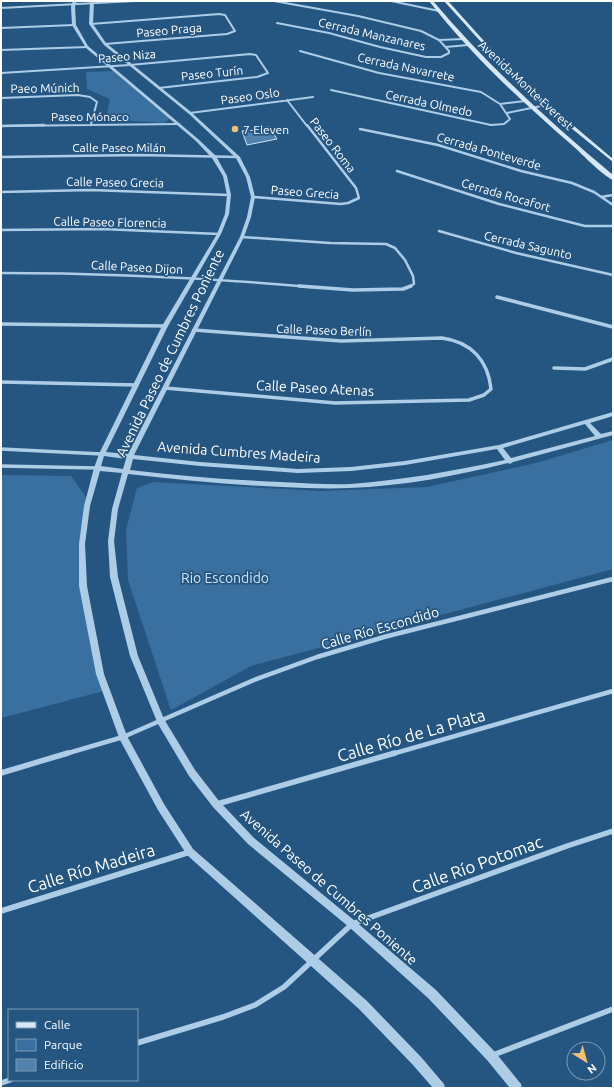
<svg xmlns="http://www.w3.org/2000/svg" width="614" height="1089" font-family="Ubuntu,sans-serif">
<rect width="100%" height="100%" fill="#255682"/>
<path fill="#3970a0" d="M113,71l58,47 -7,5 -58,-4 4,-20 -23,-10 -1,-17z
M613,440v129l-362,97 -80,44 -43,-130 -2,-50 11,-42 17,-6 167,9 106,-4 109,-24z
M1,475l70,1 18,25 -8,84 23,106 -103,27z"/>
<path fill="#5182ac" stroke="#d0e5f6" d="M269,127l8,12 -30,6 -5,-14z"/>
<g fill="none" stroke-linecap="round" stroke-linejoin="round">
<path stroke="#adcde7" stroke-width="2" d="M274,1l84,15 63,15 18,9 10,11v2l-8,4h-15l-46,-10 -51,-14 -52,-10
M391,1l48,10
M1,8l134,-7
M91,24l128,-10 6,1 10,16 -8,3 -122,10
M1,28l73,-3
M439,40l24,-1
M446,47l22,-2
M1,50l86,-3
M300,51l79,22 102,19 19,12 10,15 -6,5 -13,1 -160,-35
M1,73l129,-8 120,-11 6,1 12,18 -11,4 -98,11
M1,98l77,-3 12,2 7,5 -6,22
M287,100l20,26
M500,104l25,-3
M190,113l123,-16
M507,113l39,-8
M1,126l178,-2"/>
<path stroke="#adcde7" stroke-width="2.5" d="M1,126l43,-1
M360,129l78,16 83,26 51,12 22,9 19,13
M1,157l137,-2 100,2
M397,171l102,33 86,22h28
M1,192l90,-2 138,5
M253,197l88,7 7,-1 11,-5 -3,-10 -49,-63
M601,197l12,-2
M1,230l101,-1 117,5
M439,231l77,22 97,22
M242,237l88,6 56,1 9,4 10,12 8,16 1,8 -6,3
M1,273c104,0 207,5 310,14"/>
<path stroke="#adcde7" stroke-width="3.5" d="M299,286l54,4 50,-1 8,-3
M497,297l116,30
M1,324l164,2
M554,368l31,1 28,-10
M1,382l136,3
M165,388l170,15 134,-3 15,-5 7,-6c-3,-29 -20,-47 -49,-51l-101,3 -147,-11
M1,449l101,5
M1,466l96,2"/>
<path stroke="#adcde7" stroke-width="4.5" d="M65,754l58,-17 131,-57 63,-23 67,-20 229,-58
M392,754l221,-63"/>
<path stroke="#adcde7" stroke-width="5.5" d="M1,773l67,-20
M217,804l178,-51
M1,911l189,-59
M137,1043l86,-26 32,-12 29,-18 68,-63 215,-78 46,-15
M493,1055l120,-46
M1,1083l9,-3"/>
<path fill="#adcde7" fill-rule="evenodd" d="M73,1h4l-2,5 1,19 12,21 110,93 18,17 11,20 4,19 -2,19 -8,20 -53,92 -62,126 22,2 112,-217 7,-20 4,-20 -5,-20 -10,-19 -47,-44 -85,-69 -15,-21 1,-23h4l-1,23 13,19 85,69 49,45 10,20 5,20 -4,20 -7,20 -110,218 66,7 98,7 53,-2 54,-6 94,-16 114,-33v4l-23,7 11,11 12,-3v4l-100,27 -3,2 -2,-1c-52,13 -105,23 -159,25 -22,1 -44,0 -67,-1 -51,-2 -102,-7 -154,-13l-10,35 -4,32 4,36 20,79 26,63 31,51 24,31 35,37 101,83 81,69 59,62 26,32 1,4h-12l-23,-28 -59,-62 -79,-71 -101,-83 -35,-37 -24,-31 -31,-52 -28,-68 -20,-79 -2,-36 4,-32 10,-36 -22,-2 -10,35 -5,38 2,42 17,88 23,62 37,68 29,45 174,152 54,56 23,27 1,4h-12l-20,-23 -54,-56 -172,-154 -29,-45 -38,-70 -24,-66 -17,-88v-42l5,-38 10,-38 5,-14 63,-128 55,-92 8,-20 2,-19 -4,-19 -11,-18 -16,-17 -110,-93 -14,-23 -1,-19zM585,424l10,12 -84,22 -8,-10zM497,449l8,11c-51,11 -102,20 -154,24 -23,1 -46,-1 -70,-2 -50,-2 -101,-6 -151,-12l3,-11 67,7 98,7 53,-2 54,-6zM104,456l22,3 -3,10 -22,-3z"/>
<path fill="#d7e7f6" fill-rule="evenodd" d="M429,1h4c54,64 116,120 180,174v5c-11,-5 -30,-25 -40,-34 -51,-44 -102,-91 -144,-145z
M444,1h4l64,71 36,32 65,55v3l-69,-56 -34,-32z"/>
</g>
<circle fill="#f1c071" stroke="#255682" stroke-width="1.5" cx="235" cy="129" r="4"/>
<g text-anchor="middle" dominant-baseline="central" stroke-width="3.5" stroke-linejoin="round" paint-order="stroke">
<g font-size="12" fill="#fff" stroke="#255682">
<text transform="translate(169 30) rotate(-5)">Paseo Praga</text>
<text transform="translate(372 34) rotate(13)">Cerrada Manzanares</text>
<text transform="translate(127 56) rotate(-5)">Paseo Niza</text>
<text transform="translate(406 67) rotate(12)">Cerrada Navarrete</text>
<text transform="translate(212 73) rotate(-6)">Paseo Turín</text>
<text transform="translate(526 85) rotate(43)">Avenida Monte Everest</text>
<text transform="translate(45 88) rotate(-1)">Paeo Múnich</text>
<text transform="translate(250 96) rotate(-8)">Paseo Oslo</text>
<text transform="translate(429 103) rotate(12)">Cerrada Olmedo</text>
<text x="90" y="116">Paseo Mónaco</text>
<text transform="translate(333 145) rotate(52)">Paseo Roma</text>
<text x="119" y="147">Calle Paseo Milán</text>
<text transform="translate(489 151) rotate(16)">Cerrada Ponteverde</text>
<text transform="translate(115 182) rotate(1)">Calle Paseo Grecia</text>
<text transform="translate(305 192) rotate(4)">Paseo Grecia</text>
<text transform="translate(506 195) rotate(16)">Cerrada Rocafort</text>
<text transform="translate(110 222) rotate(1)">Calle Paseo Florencia</text>
<text transform="translate(528 245) rotate(13)">Cerrada Sagunto</text>
<text transform="translate(137 267) rotate(3)">Calle Paseo Dijon</text>
<text transform="translate(324 330) rotate(2)">Calle Paseo Berlín</text>
</g>
<g font-size="12" fill="#fff" stroke="#255682" text-anchor="start">
<text x="243" y="129">7-Eleven</text>
</g>
<g font-size="14" fill="#fff" stroke="#255682">
<text transform="translate(170 353) rotate(-64)">Avenida Paseo de Cumbres Poniente</text>
<text transform="translate(315 388) rotate(3)">Calle Paseo Atenas</text>
<text transform="translate(239 452) rotate(4)">Avenida Cumbres Madeira</text>
<text transform="translate(380 628) rotate(-16)">Calle Río Escondido</text>
<text transform="translate(329 887) rotate(41)">Avenida Paseo de Cumbres Poniente</text>
</g>
<g font-size="14" fill="#d0e5f6" stroke="#255682">
<text x="225" y="578">Rio Escondido</text>
</g>
<g font-size="17" fill="#fff" stroke="#255682">
<text transform="translate(411 735) rotate(-16)">Calle Río de La Plata</text>
<text transform="translate(477 864) rotate(-20)">Calle Río Potomac</text>
<text transform="translate(91 868) rotate(-17)">Calle Río Madeira</text>
</g>
</g>
<rect width="614" height="1089" fill="none" stroke="#ffffff" stroke-width="4"/>
<rect x="8" y="1009" width="130" height="72" fill="#255682" stroke="#7c9ab4"/>
<rect x="16" y="1022" width="20" height="6" fill="#d7e7f6" stroke="#7c9ab4"/>
<text x="44" y="1029" font-size="12" fill="#ffffff">Calle</text>
<rect x="16" y="1039" width="20" height="12" fill="#3970a0" stroke="#7c9ab4"/>
<text x="44" y="1049" font-size="12" fill="#ffffff">Parque</text>
<rect x="16" y="1059" width="20" height="12" fill="#5182ac" stroke="#7c9ab4"/>
<text x="44" y="1069" font-size="12" fill="#ffffff">Edificio</text>
<g transform="translate(586 1061) rotate(143)"><circle r="19" fill="#255682" stroke="#7c9ab4"/>
<path d="M0-3L7 15L0 10L-7 15Z" fill="#f1c071"/>
<text y="-6" font-size="11" font-weight="bold" text-anchor="middle" fill="#ffffff">N</text>
</g>
</svg>
